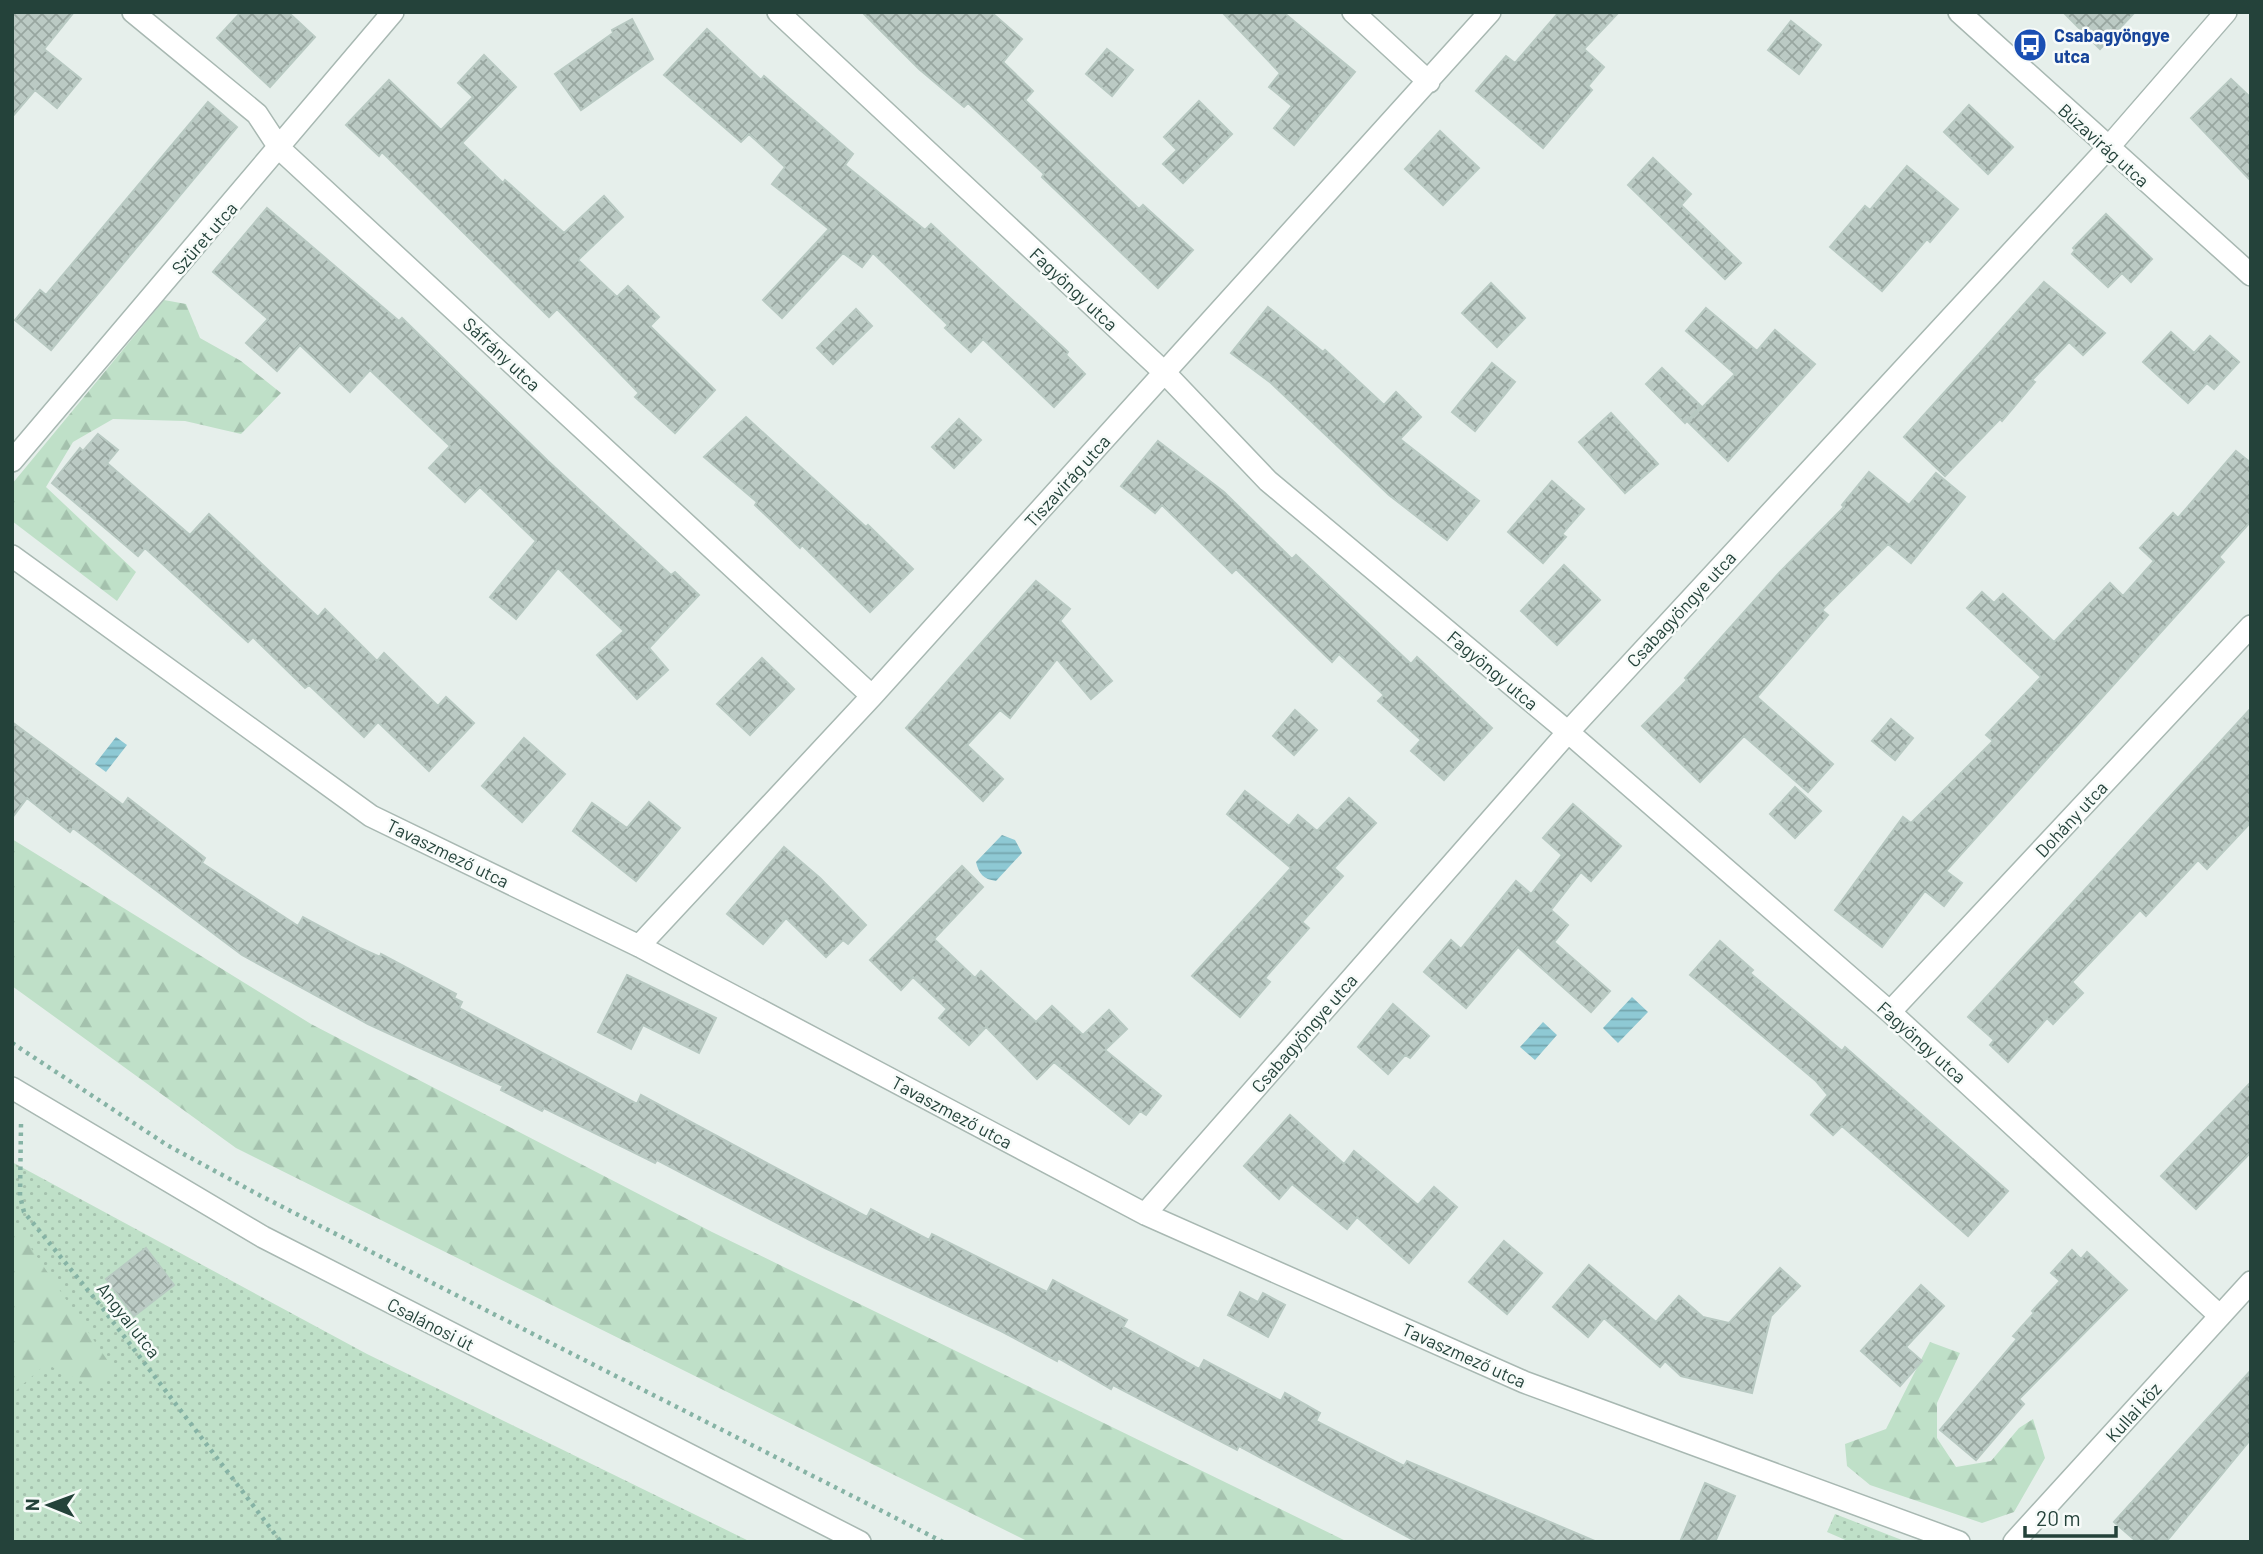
<svg xmlns="http://www.w3.org/2000/svg" width="2263" height="1554" font-family="Barlow,sans-serif">
<defs>
<pattern id="grass-dots" width="8" height="8" patternUnits="userSpaceOnUse" patternTransform="scale(1.75)"><rect width="8" height="8" fill="#bfe0c8"/><path d="M2 2h.1M6 6h.1" fill="none" stroke="#a4c1ad" stroke-width="1.8" stroke-linecap="round"/></pattern>
<pattern id="forest-firs" width="22" height="20" patternUnits="userSpaceOnUse" patternTransform="scale(1.75)"><rect width="22" height="20" fill="#bfe0c8"/><path d="M5 1l3.5 6h-7zM16 11l3.5 6h-7z" fill="#a4c1ad"/></pattern>
<pattern id="water-rules" width="6" height="5" patternUnits="userSpaceOnUse" patternTransform="scale(1.75)"><rect width="6" height="5" fill="#8ec9d4"/><path d="M0 2.5h6" fill="none" stroke="#74a5ad"/></pattern>
<pattern id="building-cross-hatch" width="8" height="8" patternUnits="userSpaceOnUse" patternTransform="scale(1.75)"><rect width="8" height="8" fill="#bbcac4"/><path d="M0 0l8 8M0 8l8-8" fill="none" stroke="#98a6a0"/></pattern>
</defs>
<rect width="100%" height="100%" fill="#e6efeb"/>
<path fill="url(#grass-dots)" d="M12,1162l355,192 384,188h-739z
M1835,1514l72,28h-57l-23,-10z"/>
<path fill="url(#forest-firs)" d="M164,300l22,4 14,34 41,23 40,32 -40,41 -56,-13 -72,-2 -40,23 -27,45 90,85 -19,29 -105,-80v-37z
M12,839l299,185 401,208 636,310h-319l-793,-394 -224,-162z
M12,1220l102,150 -17,19 -51,-25 -34,30z
M1930,1342l30,11 -23,50v35l19,29 35,-6 28,-33 14,-9 12,39 -31,54 -32,11 -112,-38 -23,-19 -2,-22 41,-15z"/>
<path fill="url(#water-rules)" d="M116,737l11,8 -21,27 -11,-8z
M1002,835l13,5 7,13 -26,28c-13,-2 -17,-7 -20,-19z
M1632,997l16,15 -30,31 -15,-15z
M1543,1022l14,13 -22,25 -15,-13z"/>
<path fill="url(#building-cross-hatch)" stroke="#b8c9c2" stroke-width="2" d="M12,12h62l-30,37 37,30 -24,29 -22,-18 -23,27z
M241,12h47l27,25 -45,50 -53,-49z
M862,12h129l31,27 -19,23 30,29 -8,9 114,109 4,-4 50,45 -35,38 -116,-111 2,-3 -76,-71 -4,4 -45,-38z
M1222,12h61l72,60 -61,73 -20,-17 18,-22 -23,-19 11,-14z
M1559,12h60l-35,37 20,18 -16,19 4,4 -49,58 -67,-57 30,-35 9,7z
M2063,12h72l-35,37z
M632,19l21,40 -72,51 -26,-36 58,-41 -1,-3z
M1791,21l30,24 -22,29 -31,-24z
M707,29l54,51 3,-4 89,78 -8,11 80,65 6,-6 137,128 -2,3 19,19 -31,33 -71,-68 -12,13 -26,-24 3,-3 -75,-72 -11,14 -19,-14 -61,65 -19,-18 66,-71 -57,-45 13,-17 -36,-33 -8,8 -77,-67z
M1107,49l26,21 -21,26 -26,-22z
M484,55l32,32 -54,56 41,40 2,-3 59,53 40,-37 19,21 -45,43 39,37 11,-11 31,31 -9,9 65,64 -40,43 -40,-36 4,-4 -82,-84 -8,8 -167,-165 -3,4 -33,-31 43,-45 52,50 32,-33 -15,-14z
M2231,79l20,19v83l-60,-63z
M1199,101l33,33 -49,49 -20,-19 14,-14 -13,-13z
M208,102l29,25 -186,223 -36,-30 25,-30 6,5z
M1969,105l44,42 -25,27 -44,-42z
M1440,131l39,37 -36,37 -38,-36z
M1653,158l38,36 -10,11 60,58 -16,16 -97,-94z
M1907,166l51,43 -28,33 -3,-3 -45,52 -52,-44 35,-41 5,4z
M267,208l132,113 3,-3 146,143 123,114 4,-3 24,23 -50,53 19,22 -31,29 -40,-44 27,-24 -66,-63 -42,51 -26,-22 46,-56 -56,-54 -15,15 -36,-34 21,-22 -80,-76 -20,22 -50,-47 -23,26 -31,-28 22,-24 -55,-47z
M2106,214l46,45 -21,23 -9,-9 -14,14 -36,-33 3,-4 -2,-2z
M2044,282l61,51 -22,22 -14,-13 -37,38 3,2 -33,39 -2,-2 -55,57 -41,-39z
M1491,283l34,35 -28,29 -35,-34z
M1268,307l55,45 2,-2 59,55 12,-13 25,25 -21,22 79,62 -32,39 -58,-45 -118,-112 -40,-30z
M1706,308l51,43 18,-21 40,34 -87,97 -40,-39 47,-48 -49,-43z
M856,309l16,17 -39,38 -16,-16z
M2171,332l23,21 16,-17 29,26 -25,27 -7,-6 -19,20 -45,-41z
M1492,363l23,19 -40,49 -23,-19z
M1662,368l39,38 -16,17 -39,-39z
M1611,413l47,51 -33,29 -46,-51z
M746,417l120,110 2,-2 45,44 -43,43 -68,-67 -2,3 -45,-43 2,-3 -53,-45z
M959,419l22,21 -27,28 -22,-21z
M98,434l20,16 -11,13 83,72 19,-21 109,103 7,-8 52,52 7,-8 54,53 8,-9 28,26 -45,48 -51,-49 -14,15 -55,-52 -4,3 -52,-51 -5,5 -103,-94 -7,8 -86,-73 28,-35 3,3z
M1158,441l66,51 68,67 4,-4 115,109 6,-7 75,71 -48,52 -33,-29 10,-11 -43,-39 6,-6 -45,-41 -7,8 -96,-93 -4,4 -70,-68 -7,8 -34,-27z
M2236,451l15,12v58l-32,36 5,5 -278,309 16,12 -18,23 -19,-15 -43,56 -47,-37 68,-93 8,6 82,-82 -7,-6 55,-58 -74,-69 15,-16 12,11 9,-9 51,48 56,-59 13,13 31,-35 -14,-13 33,-35 5,5z
M1869,472l40,33 27,-32 29,24 -54,66 -23,-19 -66,66 6,5 -71,82 76,67 -25,28 -64,-56 -44,46 -58,-56 45,-46 -2,-2 94,-105 65,-66 -2,-2z
M1552,481l32,28 -22,25 4,3 -23,26 -35,-31z
M1564,565l36,35 -43,45 -36,-34z
M1036,581l34,28 -10,12 52,60 -21,18 -34,-40 -47,59 -10,-8 -33,35 36,34 -20,22 -77,-73z
M762,658l32,31 -44,46 -33,-31z
M2251,708v114l-44,47 -9,-9 -52,56 -6,-6 -68,72 11,11 -30,31 -6,-6 -39,44 -18,-17 4,-5 -26,-23z
M1295,710l22,20 -23,25 -21,-19z
M1891,719l22,19 -18,22 -23,-19z
M12,722l111,83 5,-7 77,60 -3,5 96,63 5,-9 57,31 20,9 1,-3 75,40 -2,4 8,4 -3,6 178,96 4,-9 226,122 4,-8 58,31 3,-6 115,58 6,-12 74,40 -4,7 76,42 5,-9 77,41 4,-8 35,20 -4,8 88,45 3,-5 190,81h-180l-178,-96 -2,4 -124,-65 -2,4 -53,-31 -1,3 -56,-30 -176,-83 -168,-88 -2,3 -111,-55 -2,3 -41,-21 2,-4 -135,-62 -126,-69 -169,-127 -3,4 -43,-34 -15,20z
M524,738l41,36 -43,48 -40,-36z
M1795,787l26,24 -26,27 -25,-24z
M1245,791l44,35 9,-11 19,16 32,-33 27,25 -42,45 9,8 -41,46 7,6 -44,50 5,4 -30,35 -48,-41 99,-108 -64,-54z
M649,802l31,26 -44,53 -63,-50 19,-28 35,25z
M1573,804l48,42 -30,35 -10,-9 -30,38 17,15 -14,17 56,49 -19,21 -73,-65 -52,61 -42,-36 27,-32 10,9 55,-68 15,13 31,-39 -19,-17z
M784,847l36,31 46,47 -18,19 -5,-4 -17,17 -40,-39 -23,26 -36,-30z
M962,866l21,21 -49,52 41,39 6,-7 55,51 16,-16 31,29 26,-25 18,19 -22,21 56,46 -15,19 -6,-4 -11,13 -75,-62 -17,17 -51,-52 -17,18 -30,-27 8,-9 -34,-32 -12,13 -31,-30z
M1720,941l33,29 -3,3 92,78 3,-4 163,144 -40,45 -126,-110 -9,9 -22,-20 17,-20 -12,-14 -126,-106z
M627,975l89,43 -17,35 -56,-28 -12,24 -33,-17z
M1393,1004l36,32 -19,22 -5,-3 -17,19 -30,-27z
M2251,1082v70l-55,57 -35,-33z
M1290,1115l54,49 10,-13 64,54 16,-18 23,20 -48,56 -52,-46 -10,12 -55,-45 -13,15 -35,-33z
M1504,1241l38,32 -35,41 -38,-32z
M146,1248l28,37 -40,31 -28,-37z
M2072,1250l9,9 6,-7 40,38 -108,109 5,5 -48,56 -36,-30 77,-91 -4,-3 21,-23 -2,-2 28,-30 -9,-8z
M1589,1265l67,57 23,-26 24,21 26,6 51,-55 20,18 -29,30 -19,77 -71,-17 -16,-15 -5,6 -56,-49 -16,19 -35,-30z
M1921,1285l23,21 -38,41 16,14 -22,25 -39,-35z
M1240,1292l18,10 5,-9 22,12 -17,32 -40,-22z
M2251,1370v69l-85,103h-29l-23,-20z
M1705,1483l30,13 -20,46h-35z"/>
<g fill="none" stroke-linecap="round" stroke-linejoin="round">
<defs>
<path id="minor" d="M133,12l124,102 23,35 592,547
M778,12l387,361 103,108 300,251 322,280 330,304
M1353,12l76,70
M1959,12l292,263
M12,461l381,-449
M12,556l359,260 268,130 506,268 379,168 435,160
M639,946l233,-250 618,-684
M1890,1012l361,-386
M1145,1214l423,-482 539,-583 119,-137
M2014,1542l237,-260"/>
<path id="tertiary" d="M12,1088l251,149 597,305"/>
</defs>
<use href="#minor" stroke="#a8b8b2" stroke-width="24"/>
<use href="#tertiary" stroke="#a8b8b2" stroke-width="24"/>
<path stroke="#86b3a5" stroke-width="4.5" stroke-dasharray="3.5 5" stroke-linecap="butt" d="M12,1043l155,102 94,51 682,346
M21,1124l-1,72 4,16 80,98 177,232"/>
<use href="#minor" stroke="#fff" stroke-width="21"/>
<use href="#tertiary" stroke="#fff" stroke-width="21"/>
</g>
<defs>
<symbol id="bus-disc" viewBox="-11 -11 22 22"><circle r="9.5" fill="#1a4fb4" stroke="#f7fbf9"/><path d="M-5-6H5V4H4V6H2V4H-2V6H-4V4H-5ZM-3.5-4V0h7V-4ZM-3.5 1.2v1.5H-2V1.2ZM2 1.2v1.5H3.5V1.2Z" fill="#fff"/></symbol>
</defs>
<g fill-rule="evenodd">
<use href="#bus-disc" x="2011" y="26" width="38" height="38"/>
</g>
<g text-anchor="middle" dominant-baseline="central" stroke-width="5" stroke-linejoin="round" paint-order="stroke">
<g font-size="18" font-weight="bold" fill="#164399" stroke="#f7fbf9" text-anchor="start">
<text x="2054" y="35">Csabagyöngye<tspan x="2054" dy="21">utca</tspan></text>
</g>
<g font-size="18" fill="#24423a" stroke="#f7fbf9">
<text transform="translate(2104 145) rotate(42)">Búzavirág utca</text>
<text transform="translate(204 238) rotate(-49)">Szüret utca</text>
<text transform="translate(1074 289) rotate(43)">Fagyöngy utca</text>
<text transform="translate(502 354) rotate(43)">Sáfrány utca</text>
<text transform="translate(1067 481) rotate(-48)">Tiszavirág utca</text>
<text transform="translate(1681 609) rotate(-47)">Csabagyöngye utca</text>
<text transform="translate(1493 670) rotate(40)">Fagyöngy utca</text>
<text transform="translate(2071 819) rotate(-47)">Dohány utca</text>
<text transform="translate(448 853) rotate(26)">Tavaszmező utca</text>
<text transform="translate(1304 1033) rotate(-49)">Csabagyöngye utca</text>
<text transform="translate(1922 1042) rotate(42)">Fagyöngy utca</text>
<text transform="translate(952 1112) rotate(28)">Tavaszmező utca</text>
<text transform="translate(129 1320) rotate(52)">Angyal utca</text>
<text transform="translate(431 1324) rotate(27)">Csalánosi út</text>
<text transform="translate(1464 1355) rotate(24)">Tavaszmező utca</text>
<text transform="translate(2133 1412) rotate(-48)">Kullai köz</text>
</g>
</g>
<rect width="2263" height="1554" fill="none" stroke="#24423a" stroke-width="28"/>
<g transform="translate(49 1505) rotate(271)" stroke="#f7fbf9" stroke-width="5" paint-order="stroke">
<path d="M0-5L12 26L0 18L-12 26Z" fill="#24423a"/>
<text y="-10" font-size="19" font-weight="bold" text-anchor="middle" fill="#24423a">N</text>
</g>
<path d="M2025 1526v10h91v-10" fill="none" stroke="#24423a" stroke-width="3.5"/>
<text x="2036" y="1526" font-size="21" fill="#24423a" stroke="#f7fbf9" stroke-width="5" paint-order="stroke">20 m</text>
</svg>
